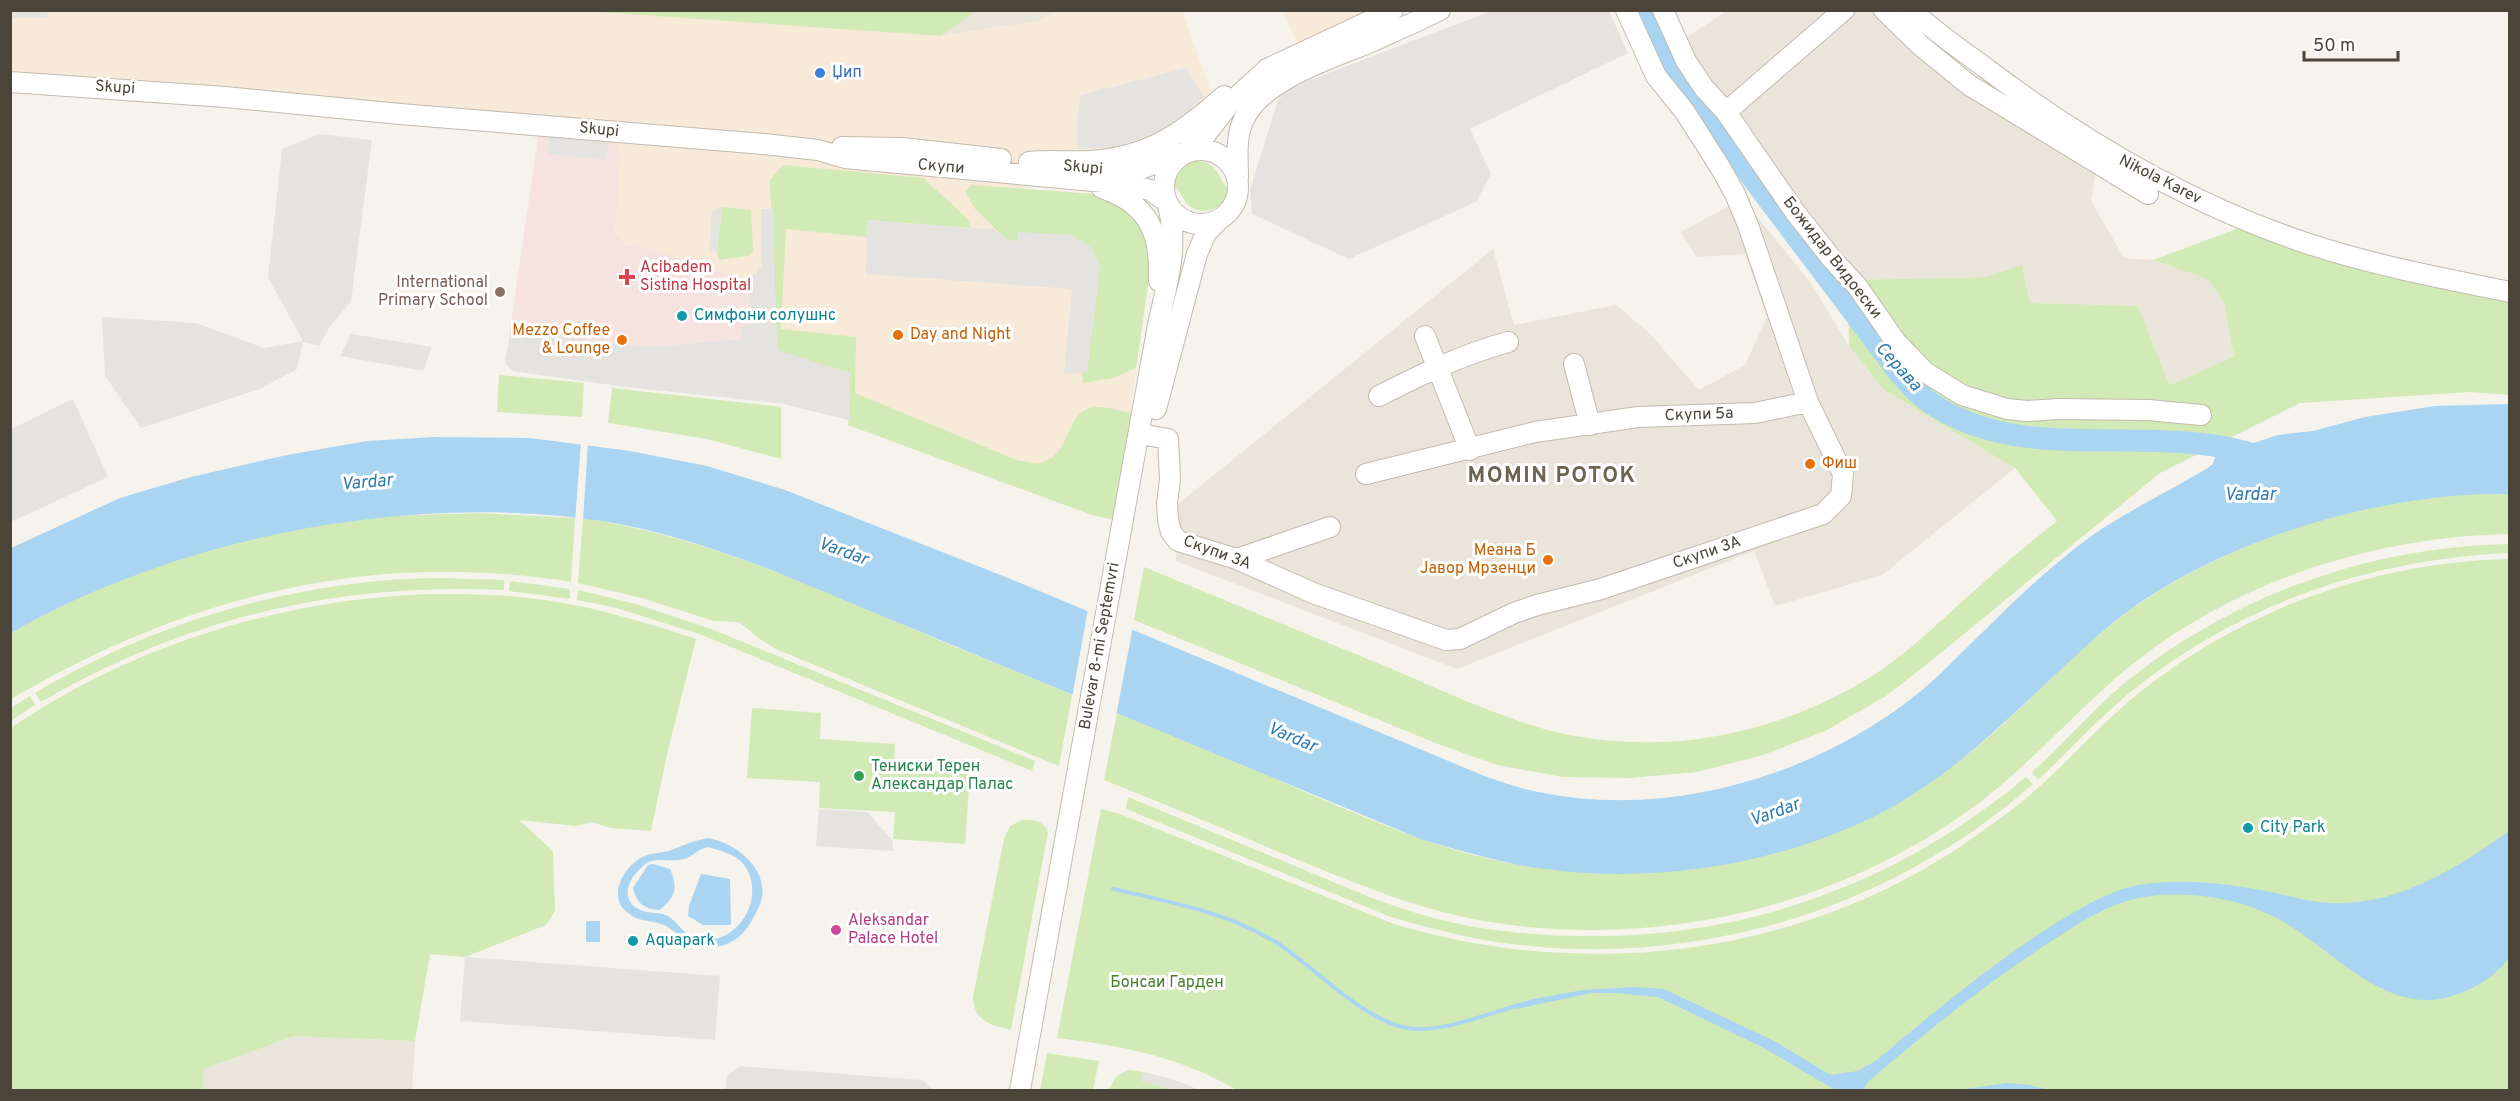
<svg xmlns="http://www.w3.org/2000/svg" width="2520" height="1101" font-family="Overpass,sans-serif">
<rect width="100%" height="100%" fill="#f6f3ec"/>
<path fill="#eae5da" d="M976,11h81l-19,10 -97,15z
M1726,11h163l98,78 111,71 -7,41 33,57 29,2 55,18 16,24 10,56 -66,27 -30,-78 -108,-4 -8,-38 -37,12 -136,3 -1,21 -134,-181 -47,-69z
M1742,199l66,80 41,67 35,44 131,78 -133,107 -107,31 -21,-55 -297,118 -281,-108 2,-57 315,-255 21,76 102,-20 34,29 49,56 46,-25 22,-48 -22,-63 -49,3 -15,-25z
M294,1036l121,5 -3,49h-209l1,-21z"/>
<path fill="#f7ead8" d="M585,10l356,26 97,-15 19,-10 125,-1 33,93 -46,29 -149,57 46,2 87,60 -38,269 -23,-5 -244,-90 2,-52 -73,-22 -4,-142h-12l1,57 -7,8 -12,6 -94,-32 -22,-2 -12,-12 6,-80 -7,-16 -603,-56v-71z
M1282,11h85l-21,12 -49,20z"/>
<path fill="#e6e2dd" d="M1491,11h118l19,42 -158,76 21,45 -15,28 -127,57 -97,-45 -2,-24 28,-90 11,-12z"/>
<path fill="#f6e3e0" d="M539,131l75,6 7,16 -6,81 12,12 22,2 94,32 12,-6 7,-8 -1,-57h12l4,141 72,70 -70,-17 -152,-16 -114,-16 -8,-8z"/>
<path fill="#d2eab5" d="M585,11l391,-1v1l-35,25z
M1190,161c28,-2 27,16 41,33 -9,16 -32,24 -45,8 -6,-7 -7,-14 -15,-20 1,-11 9,-18 19,-21z
M783,165l140,13 44,40 4,10 -103,-8 -1,17 -81,-8 -5,100 75,8 -1,56 164,68c6,0 13,2 19,2 35,-4 25,-56 60,-56 11,0 22,4 33,6l-16,107 -23,-5 -244,-90 2,-52 -73,-22 -7,-171z
M971,185l137,10 31,21 14,35 -17,117 -23,10 -30,5 -1,-11h5l13,-104 -83,-35 1,8 -11,-1 -32,-31 -10,-18z
M722,207l29,3 2,41 -5,5 -29,4 -2,-8z
M2242,227l267,72v96l-39,-3 -170,11 -140,70 -229,188 -45,35 -61,35 -62,24 -66,17 -67,6 -67,-1 -66,-12 -59,-21 -304,-124 10,-53c79,32 157,65 236,97 50,21 100,45 151,61 114,36 238,14 338,-47 32,-20 60,-46 87,-71 33,-29 66,-59 101,-86l-42,-53 -131,-78 -35,-44 -1,-66 137,-3 37,-12 8,38 108,3 31,79 65,-28 -10,-55 -16,-23 -55,-19z
M499,375l85,8 -2,34 -85,-5z
M612,388l169,19v52l-74,-20 -99,-16z
M2509,494v40c-141,3 -284,50 -392,143 -53,46 -98,99 -156,139 -134,93 -303,131 -464,107 -72,-10 -140,-39 -206,-66 -62,-26 -124,-52 -187,-77l13,-67c54,23 109,45 163,68 86,37 174,78 268,88 166,18 315,-24 442,-133 48,-42 91,-91 143,-128 103,-72 250,-117 376,-114z
M477,513l98,5 -4,64c-202,-33 -386,15 -560,117v-66c105,-60 227,-98 348,-114 38,-5 79,-4 118,-6z
M583,518c118,18 228,67 337,114 51,22 102,41 152,63l-13,71 -283,-117 -16,-10 -21,-17 -26,-1 -71,-23 -64,-15z
M2509,544v9c-133,6 -261,48 -367,130 -38,29 -69,64 -104,97l-6,-8c33,-29 61,-63 95,-91 109,-87 243,-134 382,-137z
M2509,559v531h-1273c-54,-33 -116,-45 -179,-52l44,-229 19,5 274,110c195,59 416,31 583,-89 18,-13 37,-26 54,-41 36,-31 67,-67 103,-97 106,-87 240,-135 375,-138z
M441,578l63,2v10c-167,-8 -318,28 -463,112l-6,-9c121,-72 265,-114 406,-115z
M510,581l60,8v10l-61,-8z
M578,590l58,14 75,25 324,132 -3,10 -330,-136 -89,-28 -36,-7z
M427,594c34,0 68,0 102,4 57,6 112,23 167,41l-29,115 -16,77 -40,-3 -19,-6 -16,4 -57,-6 34,31 2,60 -9,14 -81,32 -35,-3 -15,87 -121,-5 -90,33 -1,21h-192v-362c121,-83 269,-128 416,-134z
M30,696l5,9 -24,16v-13z
M752,708l69,5 -1,26 75,5 -1,25 76,5 -5,70 -72,-5 2,-27 -76,-4 1,-26 -73,-4z
M2026,777l7,7c-137,121 -322,180 -504,162 -47,-4 -93,-16 -138,-29l-265,-108 2,-12c58,24 116,48 174,72 43,18 86,37 132,49 48,13 98,17 148,18 165,3 318,-54 444,-159z
M1022,820c10,-1 23,1 26,12l-37,198c-20,-5 -37,-8 -38,-33l31,-158 6,-13z
M1047,1053l52,8 -6,29h-53z
M1129,1070l15,2 -2,9 31,9h-65l9,-14z"/>
<path fill="#e5e3e0" d="M11,10l36,1 1,7h-37z
M1186,68l18,29 -19,17 -25,17 -26,10 -21,6 -36,2v-29l4,-25z
M550,133l59,5 -3,22 -58,-6z
M319,134l53,6 -21,161 -22,27 -10,18 -16,-4 -6,27 -37,20 -119,39 -36,-52 -3,-59 94,6 68,25 39,-7 -35,-64 14,-128z
M722,207l-5,45 -8,-1 3,-40z
M761,209h12l4,141 73,23 -1,47 -70,-17 -152,-16 -114,-16 -8,-8 6,-32 140,16 91,-8 -1,-13 13,-2 -6,-38 -5,-6 12,-6 7,-8z
M867,220l111,9 14,-1 15,12 10,1v-9l55,3 20,13 8,20 -13,104 -23,2 8,-85 -206,-15z
M351,334l81,13 -9,24 -83,-15z
M73,399l35,78 -97,45v-93z
M819,809l48,3 26,29v10l-77,-5z
M465,957l255,19 -5,64 -255,-19z
M739,1066l183,14 11,10h-207l1,-14z
M1144,1072l28,7 28,11h-27l-32,-9z"/>
<path fill="#a9d4f2" fill-rule="evenodd" d="M2509,404v90c-132,-3 -307,51 -407,138 -72,63 -137,138 -223,182 -102,51 -221,70 -334,55 -41,-5 -82,-18 -122,-29l-654,-271c-53,-19 -105,-38 -161,-47 -195,-31 -427,14 -597,111v-85l109,-50 71,-21 96,-22 80,-14 67,-4 96,1 100,13 77,15 78,24 223,88 479,199c18,6 37,13 56,16 127,25 266,-16 368,-94 27,-21 51,-47 76,-71 29,-29 59,-57 91,-82 40,-31 85,-51 128,-77l7,-5 3,-9 62,-20 35,-4 52,-14 70,-11z
M2509,831v127c-13,17 -31,29 -51,36 -68,27 -122,-42 -176,-73 -39,-22 -86,-30 -131,-25 -38,4 -68,25 -98,44 -66,42 -125,91 -184,141l-4,5v4h-30l-71,-42 -106,-51 -42,-4h-24l-76,16 -1,-4 18,-6 50,-9 52,-3 29,2 112,53 54,33 28,-4 19,-11c57,-48 113,-95 176,-135 26,-16 55,-34 86,-40 42,-7 89,-2 131,7 16,3 32,8 49,10 70,9 136,-32 190,-71z
M708,838c26,4 59,29 54,59 -2,10 -7,17 -11,25 -11,19 -27,27 -49,25 -18,-1 -27,-20 -44,-24 -10,-2 -22,-3 -30,-10 -22,-16 -4,-46 14,-56 9,-4 18,-4 27,-6 13,-5 25,-11 39,-13zM708,847c14,4 31,8 39,22 15,29 -4,66 -36,71 -30,4 -31,-26 -54,-27 -35,-1 -38,-27 -13,-48 11,-9 27,-2 40,-6 9,-3 14,-10 24,-12z
M653,864l17,5c8,19 6,27 -10,41 -16,-1 -23,-6 -27,-22l15,-23z
M701,874l29,5 1,46h-28l-15,-9 1,-10z
M586,921h14v21h-14z
M2006,1083l23,2 21,5h-92z"/>
<path fill="#f6f3ec" d="M581,442l7,1 -5,78h-8z
M1088,609l45,18 -17,89 -44,-18z"/>
<g fill="none" stroke-linecap="round" stroke-linejoin="round">
<path stroke="#a9d4f2" stroke-width="4" d="M1113,889c54,12 112,23 161,52 42,26 86,78 133,87 32,6 80,-14 112,-23"/>
<path stroke="#a9d4f2" stroke-width="22" d="M1646,10l18,43 31,49 202,268c12,14 24,28 40,37 95,60 221,12 327,51"/>
<defs>
<path id="minor" d="M1663,10l23,51 18,27 22,24 69,100 37,47 25,27 39,56 29,30 37,23 45,14 20,2 31,-2 90,1 53,5
M1884,10l36,35 49,40 179,109
M1911,10c24,22 50,40 76,59 98,74 202,135 319,174 66,22 135,35 204,49
M10,82l215,15 175,17 364,30 54,6 27,8 21,2 260,24 24,6 17,12c13,42 0,81 -9,123l-138,765
M1726,112l118,-102
M842,147l60,1 99,11
M1164 187a37 37 0 1 1 74 0a37 37 0 1 1-74 0Z
M1029,162c20,-2 41,0 61,-1 58,-4 92,-27 134,-65
M1102,170l38,-1 44,-16 20,-16 27,-35 36,-33 126,-59
M1238,178c0,-19 -3,-41 6,-59 20,-41 90,-61 129,-78 22,-10 45,-20 67,-31
M1102,188c47,16 59,45 57,93
M1425,336l45,114
M1574,364l16,61
M1379,396c43,-22 82,-41 129,-54
M1156,409l41,-155 9,-21 13,-13
M1151,436l17,3 2,40 -3,25 1,16 3,12 7,9 59,18 76,34 133,47 14,-1 54,-26 23,-8 64,-16 222,-75 18,-18 2,-22 -35,-72 -60,-177 -13,-31 -15,-27 -35,-55 -29,-36 -30,-66
M1366,474l169,-42 103,-15 117,-4 53,-11
M1237,559l93,-32"/>
</defs>
<use href="#minor" stroke="#c2bbae" stroke-width="22"/>
<use href="#minor" stroke="#fff" stroke-width="20"/>
</g>
<circle fill="#3f7fe0" stroke="#fff" stroke-width="2" cx="820" cy="73" r="6"/>
<path fill="#e0444e" stroke="#fff" stroke-width="2" d="M624 268h6v6h6v6h-6v6h-6v-6h-6v-6h6z"/>
<circle fill="#8d6e63" stroke="#fff" stroke-width="2" cx="500" cy="292" r="6"/>
<g fill="#0f9aa8" stroke="#fff" stroke-width="2">
<circle cx="682" cy="316" r="6"/>
<circle cx="2248" cy="828" r="6"/>
<circle cx="633" cy="941" r="6"/>
</g>
<g fill="#e8710a" stroke="#fff" stroke-width="2">
<circle cx="898" cy="335" r="6"/>
<circle cx="622" cy="340" r="6"/>
<circle cx="1810" cy="464" r="6"/>
<circle cx="1548" cy="560" r="6"/>
</g>
<circle fill="#2e9e5b" stroke="#fff" stroke-width="2" cx="859" cy="776" r="6"/>
<circle fill="#d1479c" stroke="#fff" stroke-width="2" cx="836" cy="930" r="6"/>
<g text-anchor="middle" dominant-baseline="central" stroke-width="6" stroke-linejoin="round" paint-order="stroke">
<g font-size="16" fill="#366cbe" stroke="#fff" text-anchor="start">
<text x="832" y="73">Џип</text>
</g>
<g font-size="16" fill="#4b4439" stroke="#fff">
<text transform="translate(115 88) rotate(4)">Skupi</text>
<text transform="translate(599 130) rotate(6)">Skupi</text>
<text transform="translate(941 167) rotate(5)">Скупи</text>
<text transform="translate(1083 168) rotate(5)">Skupi</text>
<text transform="translate(2160 180) rotate(27)">Nikola Karev</text>
<text transform="translate(1832 258) rotate(52)">Божидар Видоески</text>
<text transform="translate(1699 415) rotate(-2)">Скупи 5а</text>
<text transform="translate(1217 553) rotate(20)">Скупи 3А</text>
<text transform="translate(1707 553) rotate(-19)">Скупи 3А</text>
<text transform="translate(1100 646) rotate(-80)">Bulevar 8-mi Septemvri</text>
</g>
<g font-size="16" fill="#be3a42" stroke="#fff" text-anchor="start">
<text x="640" y="268">Acibadem<tspan x="640" dy="18">Sistina Hospital</tspan></text>
</g>
<g font-size="16" fill="#785e54" stroke="#fff" text-anchor="end">
<text x="488" y="283">International<tspan x="488" dy="18">Primary School</tspan></text>
</g>
<g font-size="16" fill="#0d838f" stroke="#fff" text-anchor="start">
<text x="694" y="316">Симфони солушнс</text>
<text x="2260" y="828">City Park</text>
<text x="645" y="941">Aquapark</text>
</g>
<g font-size="16" fill="#c56008" stroke="#fff" text-anchor="end">
<text x="610" y="331">Mezzo Coffee<tspan x="610" dy="18">&amp; Lounge</tspan></text>
<text x="910" y="335" text-anchor="start">Day and Night</text>
<text x="1822" y="464" text-anchor="start">Фиш</text>
<text x="1536" y="551">Меана Б<tspan x="1536" dy="18">Јавор Мрзенци</tspan></text>
</g>
<g font-size="16" fill="#27864d" stroke="#fff" text-anchor="start">
<text x="871" y="767">Тениски Терен<tspan x="871" dy="18">Александар Палас</tspan></text>
</g>
<g font-size="16" fill="#b23c85" stroke="#fff" text-anchor="start">
<text x="848" y="921">Aleksandar<tspan x="848" dy="18">Palace Hotel</tspan></text>
</g>
<g font-size="16" fill="#4a7f2a" stroke="#fff">
<text x="1167" y="983">Бонсаи Гарден</text>
</g>
<g font-size="18" font-style="italic" fill="#2e7ab2" stroke="#fff">
<text transform="translate(1898 367) rotate(48)">Серава</text>
<text transform="translate(367 483) rotate(-5)">Vardar</text>
<text x="2250" y="495">Vardar</text>
<text transform="translate(843 552) rotate(20)">Vardar</text>
<text transform="translate(1292 738) rotate(23)">Vardar</text>
<text transform="translate(1775 813) rotate(-20)">Vardar</text>
</g>
<g font-size="22" font-weight="bold" letter-spacing="1.5" fill="#6e6250" stroke="#fff">
<text x="1552" y="476">MOMIN POTOK</text>
</g>
</g>
<rect width="2520" height="1101" fill="none" stroke="#4b4439" stroke-width="24"/>
<path d="M2304 51v9h94v-9" fill="none" stroke="#4b4439" stroke-width="3"/>
<text x="2313" y="51" font-size="18" fill="#4b4439" stroke="#ffffff" stroke-width="4.5" paint-order="stroke">50 m</text>
</svg>
